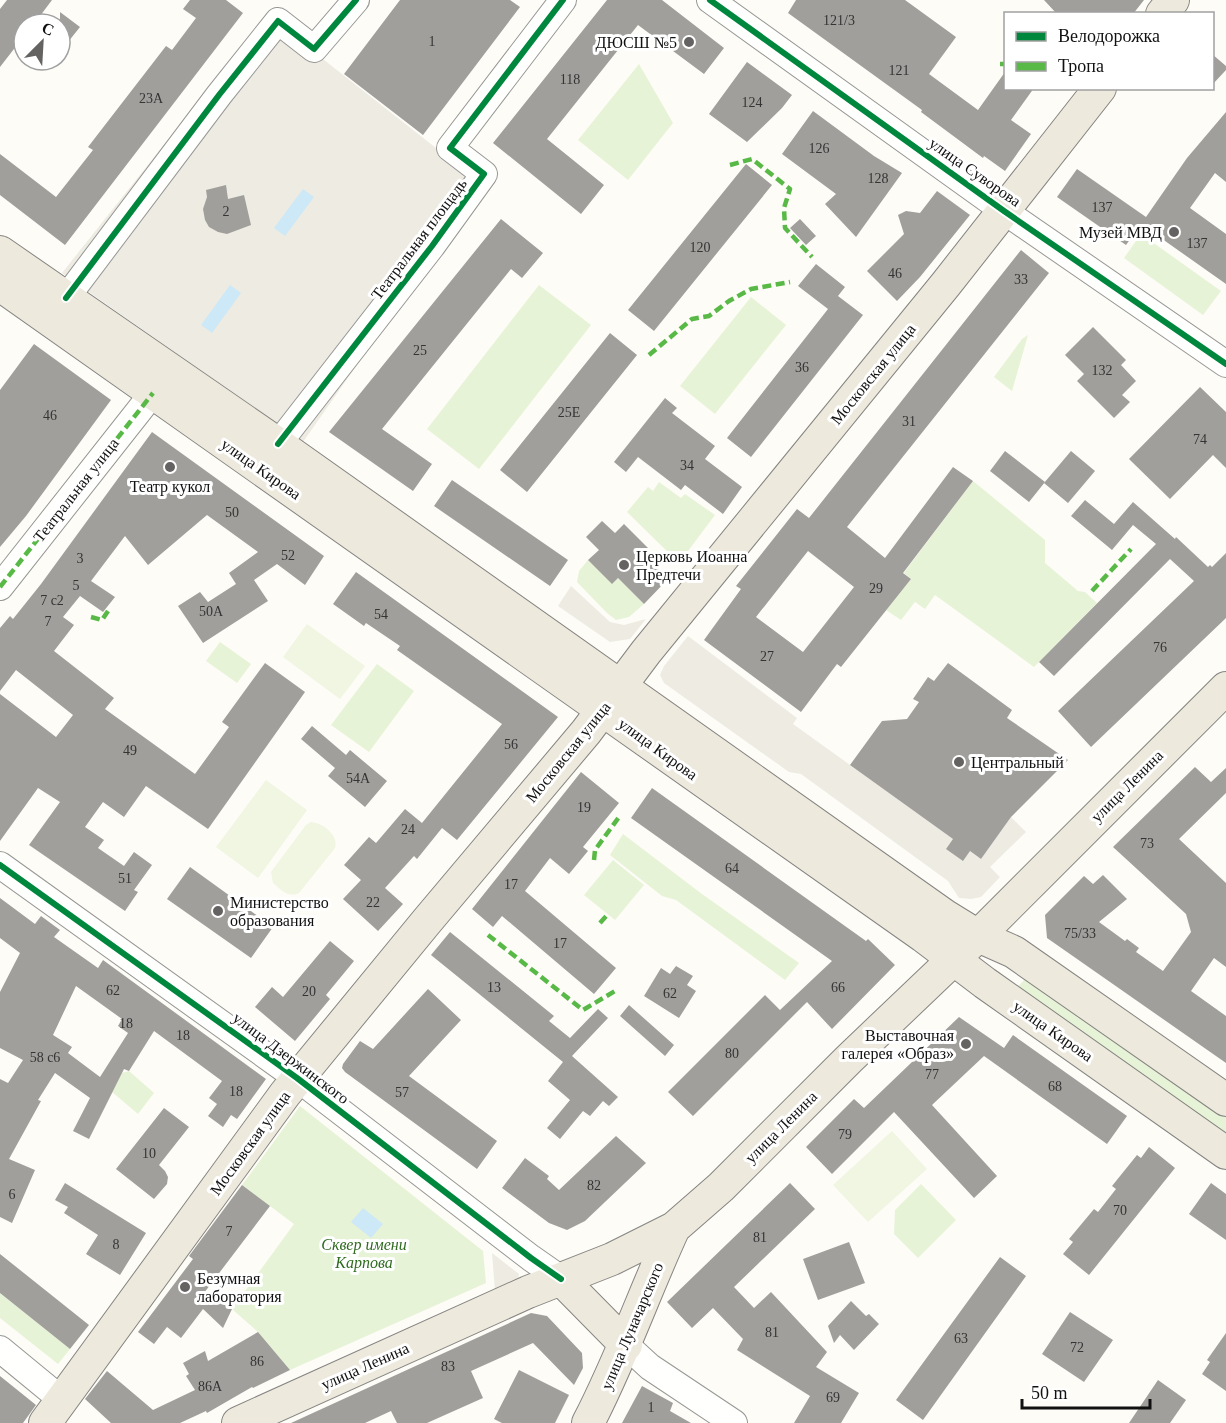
<svg xmlns="http://www.w3.org/2000/svg" width="1226" height="1423" font-family="Georgia,serif">
<rect width="100%" height="100%" fill="#fdfcf7"/>
<path fill="#e7f3d7" d="M639,64l34,59 -45,57 -50,-40z
M1141,234l80,57 -18,24 -79,-57z
M539,285l52,40 -112,144 -52,-40z
M751,297l35,28 -71,89 -35,-28z
M1028,335l-16,56 -18,-14 28,-38z
M973,481l72,59v23l33,28 7,1 12,11 -63,64 -99,-72 -10,14 -10,-7 -14,18 -15,-10 25,-31 -7,-6 2,-3z
M659,482l22,16 4,-4 30,21 -36,48 -52,-51 21,-25 5,4z
M588,560l25,23 5,-5 26,26 -15,13 -13,3 -9,-7 -30,-31 2,-11z
M220,642l31,22 -14,19 -31,-22z
M377,664l37,27 -45,61 -38,-27z
M623,834l79,60 97,69 -14,17 -109,-80 -14,-4 -52,-41z
M613,860l31,25 -29,35 -31,-25z
M1030,973l196,137v26l-210,-147z
M129,1071l25,22 -16,21 -26,-22 10,-19z
M300,1106l183,145 3,32 -196,87 -32,-38 -26,-23 62,-85 -52,-39z
M921,1184l35,36 -38,38 -24,-24 1,-24z
M0,1293l70,56 -12,15 -58,-46z"/>
<path fill="#f0f6e1" d="M307,624l58,42 -25,33 -57,-42z
M266,780l41,30 -49,68 -42,-31z
M311,822c12,1 28,13 24,26l-36,45c-11,5 -18,-3 -26,-10l-2,-11 35,-47z
M892,1131l35,38 -59,53 -35,-37z"/>
<path fill="#edebe2" d="M267,15l216,170 -180,257 -241,-169z
M571,586l39,36 14,3 22,-6 -16,20 -20,3 -52,-36z
M688,636l109,82 -4,6 188,135 30,-42 15,15 -36,35 10,10 -19,20 -10,2 -12,-1 -11,-17 -147,-107 -12,-2 -125,-89 -4,-8 4,-9z
M492,1253l27,21 -1,5 -23,12z"/>
<path fill="#cde8f7" d="M303,189l11,8 -29,39 -11,-8z
M230,285l11,8 -29,40 -11,-8z
M363,1208l20,16 -12,14 -20,-16z"/>
<path fill="#a19f9c" fill-rule="evenodd" d="M7,0h45l-18,24h-10v12l-24,31v-58z
M190,0h36l17,13 -178,232 -65,-50v-41l56,43 37,-47 -5,-3 78,-101 6,4 24,-32 -13,-9z
M400,0h110l10,7 -97,128 -79,-61z
M607,0h55l62,48 -20,26 -66,-49 -91,114 57,46 -23,29 -88,-71z
M796,0h109l51,37 -27,37 49,36 27,-38v16h29l-23,32 20,14 -26,37 -21,-15 -1,2 -62,-46 1,-2 -134,-97z
M1044,0h100l-11,14h-76z
M60,12l20,15 -20,25z
M1212,54l14,12v4l-14,15z
M747,62l45,33 -10,13 -35,34 -38,-28z
M813,111l61,45 28,17 -46,64 -31,-33 11,-10 -54,-40z
M1226,112v70l-11,-9 -25,35 36,26v50l-85,-60 -15,21 -69,-48 20,-28 69,48 41,-59z
M746,164l26,21 -118,146 -26,-21z
M226,185l2,14 16,-4 7,30 -24,9 -9,-2 -9,-5 -4,-7 -2,-11 4,-12 -1,-7z
M937,191l33,24 -50,62 -23,24 -30,-30 37,-37 -6,-19 8,-4 14,2z
M501,219l42,34 -21,25 -11,-9 -129,160 50,35 -19,27 -84,-59z
M800,219l16,17 -10,9 -16,-17z
M1021,250l28,23 -202,254 38,31 68,-91 20,14 -70,92 8,6 -70,88 -4,-3 -36,48 -97,-72 37,-51 -5,-3 61,-77 12,9zM808,551l46,36 -51,65 -47,-35z
M816,264l29,23 -7,9 25,19 -112,142 -24,-19 101,-129 -30,-23z
M1093,327l33,33 -5,5 15,16 -14,14 8,7 -16,16 -37,-37 7,-7 -19,-19z
M610,333l27,22 -110,137 -27,-22z
M34,344l77,56 -85,116 -26,31v-157z
M1200,387l26,25v56l-13,-13 -43,44 -41,-40z
M665,398l12,10 -5,5 43,33 -10,13 37,28 -19,27 -38,-29 -4,5 -43,-33 -12,15 -12,-10z
M152,432l172,124 -19,29 -28,-21 -23,16 14,21 -65,42 -25,-37 22,-14 8,10 28,-18 -7,-11 29,-21 -51,-37 -59,50 -23,-29 -34,45 24,16 -12,15 -23,-16 -17,21 11,8 -20,26 60,47 -9,11 90,65 34,-47 -7,-5 43,-59 40,29 -97,137 -62,-43 -22,31 -21,-15 -18,25 19,13 -6,8 26,18 10,-14 18,13 -18,25 4,2 -13,19 -96,-66 31,-43 -22,-14 -38,53v-147l56,43 17,-22 -57,-45 -16,21v-63l10,-12 3,3 28,-35z
M1005,451l40,31 -16,20 -39,-31z
M1071,451l24,20 -27,32 -24,-20z
M452,480l116,80 -18,26 -116,-80z
M1085,500l29,24 19,-22 42,37 1,-2 32,30 2,-2 2,2 14,-14v65l-135,129 -33,-36 136,-130 -24,-22 -116,117 -15,-14 117,-118 -23,-19 -21,25 -41,-34z
M602,521l13,12 9,-9 24,24 -6,5 26,26 -24,25 -26,-26 -6,6 -24,-24 11,-10 -13,-13z
M356,572l202,145 -101,123 -15,-12 -25,31 -3,-3 -29,32 18,16 -25,27 -35,-32 18,-19 -17,-15 25,-28 7,6 29,-34 17,14 80,-99 -105,-74 3,-4 -34,-23 -2,3 -31,-22z
M948,663l64,47 -5,8 61,42 -57,57 -30,42 -11,-8 -7,10 -17,-12 7,-10 -103,-74 32,-44 25,-2 12,-17 -6,-3 15,-22 6,4z
M312,726l34,29 4,-5 37,31 -22,26 -37,-31 7,-8 -34,-29z
M1195,767l16,15 15,-14v25l-47,46 47,44v84l-12,-9 -23,33 35,25v47l-179,-125 -2,-23 39,-39 9,8 10,-9 24,24 -28,23 26,19 2,-2 12,9 -3,4 27,19 28,-39 -5,-18 -73,-67z
M581,772l38,31 -36,44 5,4 -19,23 -19,-16 -25,33 91,77 -22,26 -92,-78 -9,11 -21,-18z
M652,788l214,153 2,-2 27,26 -63,64 -25,-27 -114,114 -25,-24 97,-97 15,15 52,-49 -201,-143z
M190,867l83,60 -22,31 -84,-59z
M0,898l35,26 6,-8 19,14 -6,7 44,31 5,-8 163,119 -29,40 -6,-4 -8,12 -15,-11 9,-12 -8,-6 13,-17 -68,-50 -25,40 -5,-2 -35,70 -16,-8 17,-33 -35,-25 -17,27 3,1 -32,58 26,11 -23,53 -12,-6v-138l8,4 15,-23 -23,-12v-56l20,-39 -20,-15zM76,986l46,33 -4,7 10,7 -28,44 -32,-24 4,-6 -19,-12z
M450,932l104,84 -5,5 21,17 28,-29 10,9 -36,38 46,41 -9,9 -6,-5 -13,15 -7,-5 -23,28 -13,-11 23,-28 -22,-19 15,-19 -132,-107z
M330,941l24,20 -28,34 4,4 -35,42 -40,-34 17,-20 11,10z
M676,966l17,10 -6,9 9,6 -17,27 -35,-22 17,-28 9,6z
M428,989l33,31 -52,56 88,65 -20,28 -132,-97 -3,-4 1,-4 17,-23 13,8z
M629,1005l45,40 -9,11 -45,-40z
M959,1017l45,31 9,-13 114,81 -20,28 -123,-88 -52,49 65,71 -23,22 -80,-86 -62,62 -26,-27 48,-48 10,9z
M164,1108l25,19 -30,38 6,6 3,6 -1,7 -13,15 -38,-30z
M616,1136l30,27 -61,58 -18,9 -18,-7 -47,-35 23,-30 24,18 -2,3 12,11z
M1149,1147l26,21 -86,107 -26,-21 10,-12 -4,-3 25,-30 4,3 18,-23 -4,-3 25,-31 4,3z
M65,1183l81,50 -26,42 -34,-21 12,-19 -34,-22 4,-6 -13,-7z
M790,1183l25,26 -81,78 20,21 17,-16 56,60 -11,15 43,26 -18,30h-47l16,-27 -73,-46 6,-11 -30,-31 -21,20 -25,-26z
M1211,1183l15,11v46l-37,-26z
M242,1185l28,21 -66,87 28,16 -9,19 -20,-19 -22,29 -14,-11 -13,17 -16,-12 55,-73 -4,-3z
M849,1242l16,41 -47,17 -15,-41z
M0,1254l89,71 -19,24 -70,-56z
M1000,1257l26,19 -103,144 -27,-20z
M851,1301l15,15 3,-2 10,10 -25,26 -14,-15 -6,8 -6,-17z
M1070,1312l43,28 -29,42 -42,-28z
M531,1313l16,3 35,37 1,15 -9,17 -41,-42 -62,28 12,27 -56,25h-30l-6,-12 -26,12h-74z
M258,1332l32,38 -37,18 -1,-1 -45,26 -1,-2 -26,12h-69l-26,-24 22,-28 46,39 42,-20 -9,-14 3,-2 -6,-11 22,-12 3,10z
M1226,1333v58l-24,-17 8,-12 -3,-2z
M519,1370l50,25 -14,28h-53l-8,-4z
M0,1376l36,29 -13,18h-23z
M1158,1380l28,20 -16,23h-41z
M642,1386l31,17 -3,8 21,12h-69z"/>
<g fill="none" stroke-linecap="round" stroke-linejoin="round">
<defs>
<path id="minor" d="M710,0l294,211 222,153
M66,298l153,-203 59,-74 36,28 42,-49
M278,444l154,-198 52,-72 -34,-26 113,-148
M0,587l153,-194
M0,865l297,213 234,180 30,21
M626,1345l24,22 84,56
M0,1349l62,51"/>
<path id="major" d="M1162,14l11,-14
M0,252l278,192 666,471 34,21 36,16 212,148
M0,285l923,651 62,47 241,170
M561,1279l65,66
M45,1423l240,-329 142,-173 159,-189 60,-80 300,-368 154,-196
M238,1423l290,-131 84,-33 62,-31 47,-41 128,-128 129,-123 248,-248
M588,1423c33,-63 56,-130 86,-195"/>
</defs>
<use href="#minor" stroke="#979795" stroke-width="28"/>
<use href="#major" stroke="#858482" stroke-width="34"/>
<use href="#minor" stroke="#fffffe" stroke-width="26"/>
<use href="#major" stroke="#ede9dc" stroke-width="32"/>
<path stroke="#58b947" stroke-width="4.5" stroke-dasharray="9 4.5" stroke-linecap="butt" d="M1000,64h6
M730,165l22,-6 38,30 -6,19 1,20 27,29
M649,355l43,-36 17,-3 20,-15 22,-12 39,-7
M0,587l153,-194
M1092,591l39,-42
M91,617l11,3 6,-9
M594,860l1,-10 24,-33
M600,923l8,-9
M488,935l95,75 32,-19"/>
<defs>
<path id="cycleway" d="M710,0l294,211 222,153
M66,298l153,-203 59,-74 36,28 42,-49
M278,444l154,-198 52,-72 -34,-26 113,-148
M0,865l297,213 234,180 30,21"/>
</defs>
<use href="#cycleway" stroke="#fff" stroke-width="10"/>
<use href="#cycleway" stroke="#00873e" stroke-width="6"/>
</g>
<g fill="#646362" stroke="#fff" stroke-width="2">
<circle cx="689" cy="42" r="6"/>
<circle cx="1174" cy="232" r="6"/>
<circle cx="170" cy="467" r="6"/>
<circle cx="624" cy="565" r="6"/>
<circle cx="959" cy="762" r="6"/>
<circle cx="218" cy="911" r="6"/>
<circle cx="966" cy="1044" r="6"/>
<circle cx="185" cy="1287" r="6"/>
</g>
<g text-anchor="middle" dominant-baseline="central" stroke-width="6" stroke-linejoin="round" paint-order="stroke">
<g font-size="14" fill="#353434">
<text x="839" y="20">121/3</text>
<text x="432" y="41">1</text>
<text x="899" y="70">121</text>
<text x="570" y="79">118</text>
<text x="151" y="98">23А</text>
<text x="752" y="102">124</text>
<text x="819" y="148">126</text>
<text x="878" y="178">128</text>
<text x="1102" y="207">137</text>
<text x="226" y="211">2</text>
<text x="1197" y="243">137</text>
<text x="700" y="247">120</text>
<text x="895" y="273">46</text>
<text x="1021" y="279">33</text>
<text x="420" y="350">25</text>
<text x="802" y="367">36</text>
<text x="1102" y="370">132</text>
<text x="569" y="412">25Е</text>
<text x="50" y="415">46</text>
<text x="909" y="421">31</text>
<text x="1200" y="439">74</text>
<text x="687" y="465">34</text>
<text x="232" y="512">50</text>
<text x="288" y="555">52</text>
<text x="80" y="558">3</text>
<text x="76" y="585">5</text>
<text x="876" y="588">29</text>
<text x="52" y="600">7 с2</text>
<text x="211" y="611">50А</text>
<text x="381" y="614">54</text>
<text x="48" y="621">7</text>
<text x="1160" y="647">76</text>
<text x="767" y="656">27</text>
<text x="511" y="744">56</text>
<text x="130" y="750">49</text>
<text x="358" y="778">54А</text>
<text x="584" y="807">19</text>
<text x="408" y="829">24</text>
<text x="1147" y="843">73</text>
<text x="732" y="868">64</text>
<text x="125" y="878">51</text>
<text x="511" y="884">17</text>
<text x="373" y="902">22</text>
<text x="1080" y="933">75/33</text>
<text x="560" y="943">17</text>
<text x="494" y="987">13</text>
<text x="838" y="987">66</text>
<text x="113" y="990">62</text>
<text x="309" y="991">20</text>
<text x="670" y="993">62</text>
<text x="126" y="1023">18</text>
<text x="183" y="1035">18</text>
<text x="732" y="1053">80</text>
<text x="45" y="1057">58 с6</text>
<text x="932" y="1074">77</text>
<text x="1055" y="1086">68</text>
<text x="236" y="1091">18</text>
<text x="402" y="1092">57</text>
<text x="845" y="1134">79</text>
<text x="149" y="1153">10</text>
<text x="594" y="1185">82</text>
<text x="12" y="1194">6</text>
<text x="1120" y="1210">70</text>
<text x="229" y="1231">7</text>
<text x="760" y="1237">81</text>
<text x="116" y="1244">8</text>
<text x="772" y="1332">81</text>
<text x="961" y="1338">63</text>
<text x="1077" y="1347">72</text>
<text x="257" y="1361">86</text>
<text x="448" y="1366">83</text>
<text x="210" y="1386">86А</text>
<text x="833" y="1397">69</text>
<text x="651" y="1407">1</text>
</g>
<g font-size="16" fill="#111" stroke="#fff" text-anchor="start">
<text x="677" y="42" text-anchor="end">ДЮСШ №5</text>
<text x="1162" y="232" text-anchor="end">Музей МВД</text>
<text x="170" y="486" text-anchor="middle">Театр кукол</text>
<text x="636" y="556">Церковь Иоанна<tspan x="636" dy="18">Предтечи</tspan></text>
<text x="971" y="762">Центральный</text>
<text x="230" y="902">Министерство<tspan x="230" dy="18">образования</tspan></text>
<text x="954" y="1035" text-anchor="end">Выставочная<tspan x="954" dy="18">галерея «Образ»</tspan></text>
<text x="197" y="1278">Безумная<tspan x="197" dy="18">лаборатория</tspan></text>
</g>
<g font-size="16" fill="#111" stroke="#fff">
<text transform="translate(975 172) rotate(35)">улица Суворова</text>
<text transform="translate(419 239) rotate(-53)">Театральная площадь</text>
<text transform="translate(873 374) rotate(-51)">Московская улица</text>
<text transform="translate(261 469) rotate(35)">улица Кирова</text>
<text transform="translate(76 490) rotate(-52)">Театральная улица</text>
<text transform="translate(658 749) rotate(36)">улица Кирова</text>
<text transform="translate(568 752) rotate(-51)">Московская улица</text>
<text transform="translate(1127 786) rotate(-45)">улица Ленина</text>
<text transform="translate(1053 1031) rotate(35)">улица Кирова</text>
<text transform="translate(291 1058) rotate(37)">улица Дзержинского</text>
<text transform="translate(781 1127) rotate(-45)">улица Ленина</text>
<text transform="translate(250 1143) rotate(-54)">Московская улица</text>
<text transform="translate(632 1326) rotate(-67)">улица Луначарского</text>
<text transform="translate(365 1366) rotate(-24)">улица Ленина</text>
</g>
<g font-size="16" font-style="italic" fill="#2f6b1f" stroke="#fff">
<text x="364" y="1244">Сквер имени<tspan x="364" dy="18">Карпова</tspan></text>
</g>
</g>
<rect x="1004" y="12" width="210" height="78" fill="#ffffff" stroke="#a0a0a0" stroke-width="1.5"/>
<rect x="1016" y="32" width="30" height="9" fill="#00873e" stroke="#a0a0a0" stroke-width="1.5"/>
<text x="1058" y="42" font-size="18" fill="#111111">Велодорожка</text>
<rect x="1016" y="62" width="30" height="9" fill="#58b947" stroke="#a0a0a0" stroke-width="1.5"/>
<text x="1058" y="72" font-size="18" fill="#111111">Тропа</text>
<g transform="translate(42 42) rotate(24)"><circle r="28" fill="#ffffff" stroke="#a0a0a0" stroke-width="1.5"/>
<path d="M0-4.5L10 22L0 15L-10 22Z" fill="#646362"/>
<text y="-9" font-size="16" font-weight="bold" text-anchor="middle" fill="#111111">С</text>
</g>
<path d="M1022 1399v9h128v-9" fill="none" stroke="#111111" stroke-width="3"/>
<text x="1031" y="1399" font-size="18" fill="#111111" stroke="#ffffff" stroke-width="4.5" paint-order="stroke">50 m</text>
</svg>
